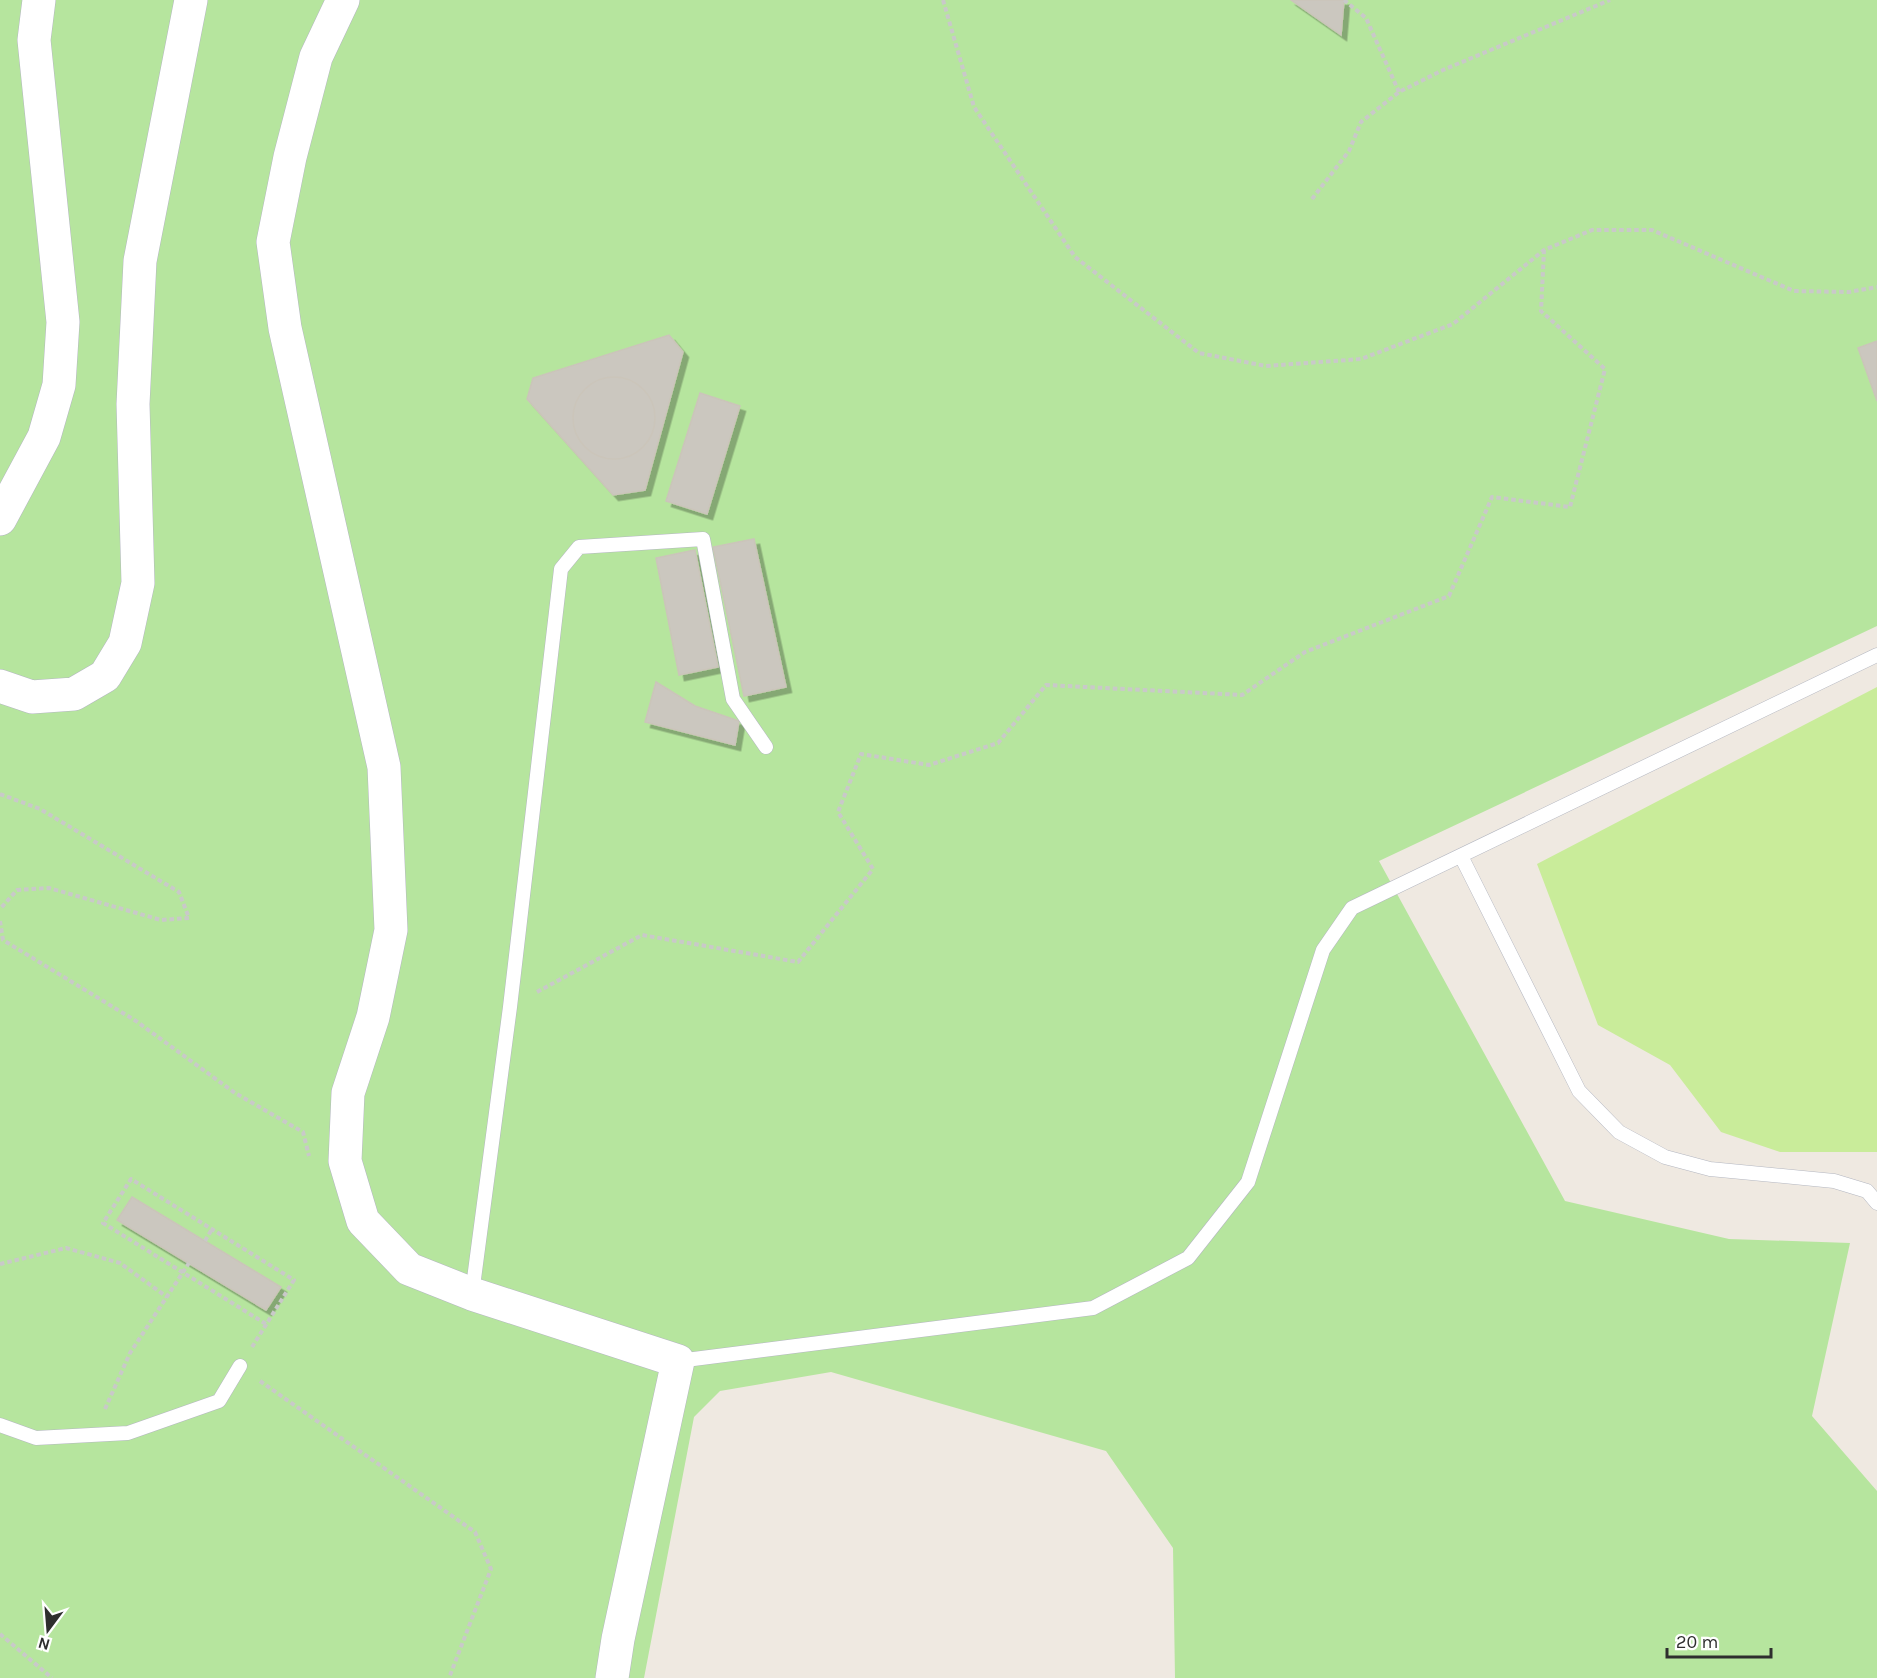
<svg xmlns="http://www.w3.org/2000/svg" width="1877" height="1678" font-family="Karla,sans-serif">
<defs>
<filter id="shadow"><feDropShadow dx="5.5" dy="5.5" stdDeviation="0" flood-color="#0004"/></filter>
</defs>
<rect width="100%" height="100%" fill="#efe9e1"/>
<path fill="#b6e59e" d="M0,0h1877v626l-498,235 186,340 164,38 121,4 -38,173 65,75v187h-702l-2,-130 -67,-97 -275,-79 -111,19 -26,26 -50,261h-644z"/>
<path fill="#c9ec9a" d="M1877,687v465h-97l-59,-20 -51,-67 -72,-40 -61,-161z"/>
<path fill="#cbc7bf" stroke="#cbc5ba" stroke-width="1.5" filter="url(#shadow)" d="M1291,0h53l-3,35z
M669,335l14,17 -38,138 -32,5 -86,-96 6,-21z
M1877,341v60l-19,-53z
M573 418a41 41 0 1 1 82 0a41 41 0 1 1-82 0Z
M700,393l40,13 -33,108 -41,-13z
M754,539l32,148 -42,9 -31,-149z
M695,550l23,117 -39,8 -23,-117z
M656,682l39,24 44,15 -4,24 -90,-23z
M132,1197l149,90 -15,23 -149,-90z"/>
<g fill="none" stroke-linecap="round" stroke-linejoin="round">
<defs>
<path id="lane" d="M1461,856l118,235 40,41 46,25 45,12 124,12 33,10 10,12
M472,1294l38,-287 51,-438 18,-22 124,-8 30,160 33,48
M678,1361l415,-53 95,-50 60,-76 75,-232 29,-42 525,-253
M0,1425l36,13 92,-5 91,-32 21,-35"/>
<path id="secondary" d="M343,0l-27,57 -26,100 -17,85 12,86 99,439 7,163 -18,87 -25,76 -3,68 18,60 46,48 63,25 206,67 -60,278 -6,39
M0,519l44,-82 15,-52 4,-63 -29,-282 5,-40
M0,686l32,11 42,-3 31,-18 20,-33 13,-60 -5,-179 7,-143 51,-261"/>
</defs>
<use href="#lane" stroke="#b4b7c1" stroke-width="15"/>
<use href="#secondary" stroke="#b4b7c1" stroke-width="34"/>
<path stroke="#c9c9c9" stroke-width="4" stroke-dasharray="4.5 3" stroke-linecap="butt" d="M943,0l31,107 101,150 124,96 67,13 95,-7 92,-35 91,-74 48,-20h60l142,61 55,1 28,-5
M1344,0l22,18 33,74
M1312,199l37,-48 12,-29 38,-30 44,-22 167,-70
M0,794l40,15 139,83 10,26 -28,2 -112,-32 -32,2 -17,19
M0,921l3,19 133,81 99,72 68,39 6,24
M537,992l105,-57 156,27 75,-93 -35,-57 23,-58 68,11 69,-22 48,-58 196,10 63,-43 144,-56 43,-99 78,10 35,-138 -64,-58 3,-61
M205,1241l7,-12
M0,1264l66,-16 54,15 47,34
M252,1347l42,-67 -163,-101 -28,44 163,101
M260,1381l215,151 16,37 -42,109
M105,1409l25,-56 59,-90
M0,1634l52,44"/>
<use href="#lane" stroke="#fff" stroke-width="14"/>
<use href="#secondary" stroke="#fff" stroke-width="33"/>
</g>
<g transform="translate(48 1630) rotate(196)" stroke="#ffffff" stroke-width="4.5" paint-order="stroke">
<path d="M0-4.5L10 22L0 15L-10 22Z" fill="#2e2e2e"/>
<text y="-9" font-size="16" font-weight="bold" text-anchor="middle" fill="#2e2e2e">N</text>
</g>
<path d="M1667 1648v9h104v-9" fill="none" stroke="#2e2e2e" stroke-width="3"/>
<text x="1676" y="1648" font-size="18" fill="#2e2e2e" stroke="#ffffff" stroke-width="4.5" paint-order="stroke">20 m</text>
</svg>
